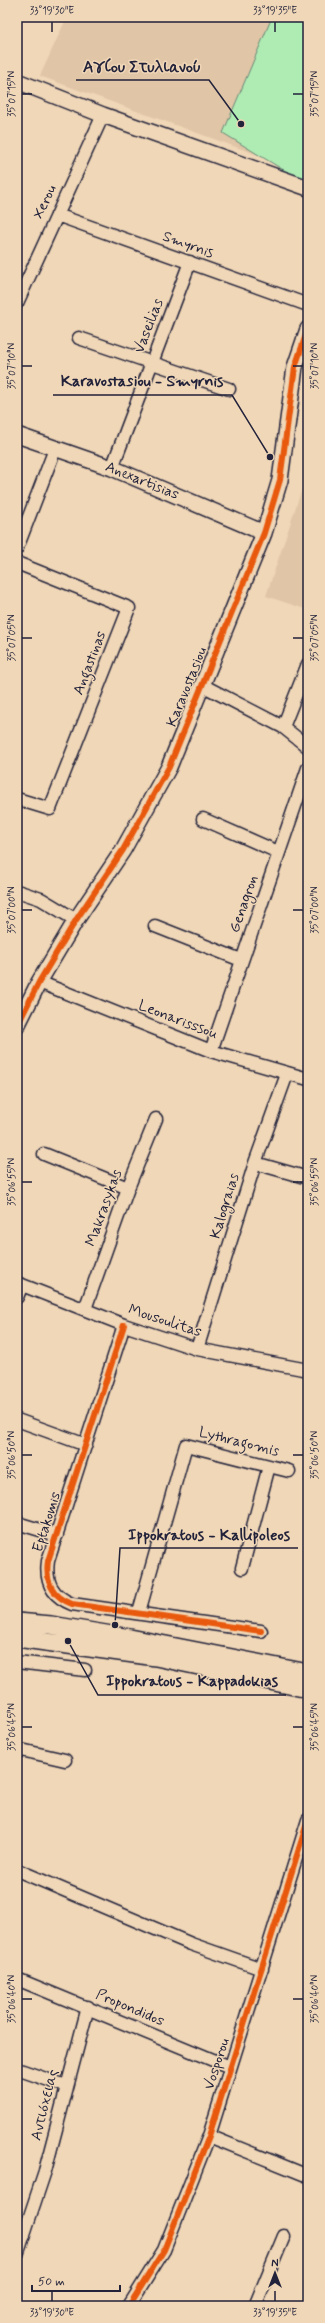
<svg xmlns="http://www.w3.org/2000/svg" width="325" height="2323" font-family="Mynerve,sans-serif">
<rect width="100%" height="100%" fill="#f0d7b7"/>
<filter id="ink" filterUnits="userSpaceOnUse"><feTurbulence type="fractalNoise" baseFrequency=".025" numOctaves="2"/><feDisplacementMap in="SourceGraphic" scale="8" xChannelSelector="R" yChannelSelector="G"/><feConvolveMatrix kernelMatrix="1 2 1 2 8 2 1 2 1" color-interpolation-filters="sRGB"/></filter>
<g filter="url(#ink)">
<path fill="#e0c5a6" d="M67,17h241v156l-268,-97z
M308,486v124l-42,-14 36,-107z"/>
<path fill="#afecb3" stroke="#688777" d="M272,17h36v168l-85,-52z"/>
<g fill="none" stroke-linecap="round" stroke-linejoin="round">
<defs>
<path id="minor" d="M57,215l251,90
M17,303l86,-188
M79,338l150,51
M112,468l78,-206
M17,548l38,-99
M17,563l112,45 -79,201 -33,-10
M202,685l81,42 25,20
M283,727l25,-63
M203,819l75,33
M17,891l24,8 35,21
M155,926l86,34
M39,982l172,69 97,28
M211,1051l97,-283
M44,1154l84,34
M255,1163l53,15
M17,1283l107,42 73,24 111,21
M17,1297l5,-12
M85,1309l43,-121 28,-69
M124,1325l-76,236c-3,21 4,35 24,43l189,27
M197,1349l58,-186 32,-89
M17,1420l69,25
M17,1523l40,12
M242,1568l27,-102
M139,1612l47,-167 103,26
M17,1662l68,8
M17,1749l48,11
M17,1870l174,74 71,25
M17,1979l213,88
M17,2069l49,17
M209,2136l99,40
M17,2255l28,-84 43,-164
M129,2306l35,-56 45,-114 99,-316
M255,2306l29,-70"/>
<path id="tertiary" d="M17,81l86,34 205,73
M17,435l95,33 152,65
M17,1026l22,-44 37,-62 47,-70 46,-83 95,-234 16,-53 15,-113 13,-38"/>
<path id="secondary" d="M17,1622l34,3 79,13 178,35
M17,1638l139,19 152,32"/>
</defs>
<use href="#minor" stroke="#22223b" stroke-width="15"/>
<use href="#tertiary" stroke="#22223b" stroke-width="18"/>
<use href="#secondary" stroke="#22223b" stroke-width="20"/>
<use href="#minor" stroke="#f0d7b7" stroke-width="12"/>
<use href="#tertiary" stroke="#f0d7b7" stroke-width="15"/>
<use href="#secondary" stroke="#f0d7b7" stroke-width="17"/>
<defs>
<path id="cycleway" d="M17,1026l22,-44 37,-62 47,-70 46,-83 95,-234 16,-53 15,-113 13,-38
M124,1325l-76,236c-3,21 4,35 24,43l189,27
M129,2306l35,-56 45,-114 99,-316"/>
</defs>
<use href="#cycleway" stroke="#f0d7b7" stroke-width="8"/>
<use href="#cycleway" stroke="#e8590c" stroke-width="6"/>
</g>
</g>
<path fill="none" stroke="#22223b" stroke-width="1.5" d="M52,22v10M275,22v10M22,94h10M293,94h10M22,366h10M293,366h10M22,638h10M293,638h10M22,910h10M293,910h10M22,1182h10M293,1182h10M22,1455h10M293,1455h10M22,1727h10M293,1727h10M22,1999h10M293,1999h10M52,2291v10M275,2291v10"/>
<g text-anchor="middle" dominant-baseline="central" stroke-width="3" stroke-linejoin="round" paint-order="stroke">
<g font-size="15" fill="#22223b" stroke="#f0d7b7">
<text transform="translate(45 202) rotate(-65)">Xerou</text>
<text transform="translate(188 245) rotate(20)">Smyrnis</text>
<text transform="translate(149 326) rotate(-69)">Vaseilias</text>
<text transform="translate(142 481) rotate(22)">Anexartisias</text>
<text transform="translate(90 663) rotate(-69)">Angastinas</text>
<text transform="translate(187 687) rotate(-68)">Karavostasiou</text>
<text transform="translate(244 904) rotate(-71)">Genagron</text>
<text transform="translate(178 1020) rotate(21)">Leonarisssou</text>
<text transform="translate(225 1206) rotate(-73)">Kalograias</text>
<text transform="translate(104 1208) rotate(-70)">Makrasykas</text>
<text transform="translate(165 1321) rotate(18)">Mousoulitas</text>
<text transform="translate(239 1442) rotate(14)">Lythragomis</text>
<text transform="translate(47 1522) rotate(-72)">Eptakomis</text>
<text transform="translate(130 2008) rotate(23)">Propondidos</text>
<text transform="translate(217 2064) rotate(-72)">Vosporou</text>
<text transform="translate(45 2105) rotate(-76)">Αντιόχειας</text>
</g>
</g>
<path fill="none" stroke="#22223b" stroke-width="1.5" d="M241 124L209 80H76M270 457L232 395H53M115 1625L120 1548H298M68 1641L98 1695H286"/>
<g fill="#22223b" stroke="#f0d7b7" stroke-width="1.5">
<circle cx="241" cy="124" r="4"/>
<circle cx="270" cy="457" r="4"/>
<circle cx="115" cy="1625" r="4"/>
<circle cx="68" cy="1641" r="4"/>
</g>
<g font-size="16" text-anchor="middle" font-weight="bold" fill="#22223b" stroke="#f0d7b7" stroke-width="3" stroke-linejoin="round" paint-order="stroke">
<text x="142" y="72">Αγίου Στυλιανού</text>
<text x="142" y="386">Karavostasiou - Smyrnis</text>
<text x="209" y="1540">Ippokratous - Kallipoleos</text>
<text x="192" y="1686">Ippokratous - Kappadokias</text>
</g>
<rect width="325" height="2323" fill="none" stroke="#f0d7b7" stroke-width="44"/>
<g transform="translate(275 2273)" stroke="#f0d7b7" stroke-width="3" paint-order="stroke">
<path d="M0-3L7 15L0 10L-7 15Z" fill="#22223b"/>
<text y="-6" font-size="11" font-weight="bold" text-anchor="middle" fill="#22223b">N</text>
</g>
<path d="M32 2285v6h88v-6" fill="none" stroke="#22223b" stroke-width="2"/>
<text x="38" y="2285" font-size="12" fill="#22223b" stroke="#f0d7b7" stroke-width="3" paint-order="stroke">50 m</text>
<rect x="22" y="22" width="281" height="2279" fill="none" stroke="#22223b" stroke-width="1.5"/>
<g font-size="10" text-anchor="middle" fill="#22223b">
<text x="52" y="14">33°19'30"E</text>
<text x="275" y="14">33°19'35"E</text>
<text transform="translate(11 94) rotate(-90)" y="4">35°07'15"N</text>
<text transform="translate(314 94) rotate(-90)" y="4">35°07'15"N</text>
<text transform="translate(11 366) rotate(-90)" y="4">35°07'10"N</text>
<text transform="translate(314 366) rotate(-90)" y="4">35°07'10"N</text>
<text transform="translate(11 638) rotate(-90)" y="4">35°07'05"N</text>
<text transform="translate(314 638) rotate(-90)" y="4">35°07'05"N</text>
<text transform="translate(11 910) rotate(-90)" y="4">35°07'00"N</text>
<text transform="translate(314 910) rotate(-90)" y="4">35°07'00"N</text>
<text transform="translate(11 1182) rotate(-90)" y="4">35°06'55"N</text>
<text transform="translate(314 1182) rotate(-90)" y="4">35°06'55"N</text>
<text transform="translate(11 1455) rotate(-90)" y="4">35°06'50"N</text>
<text transform="translate(314 1455) rotate(-90)" y="4">35°06'50"N</text>
<text transform="translate(11 1727) rotate(-90)" y="4">35°06'45"N</text>
<text transform="translate(314 1727) rotate(-90)" y="4">35°06'45"N</text>
<text transform="translate(11 1999) rotate(-90)" y="4">35°06'40"N</text>
<text transform="translate(314 1999) rotate(-90)" y="4">35°06'40"N</text>
<text x="52" y="2316">33°19'30"E</text>
<text x="275" y="2316">33°19'35"E</text>
</g>
</svg>
